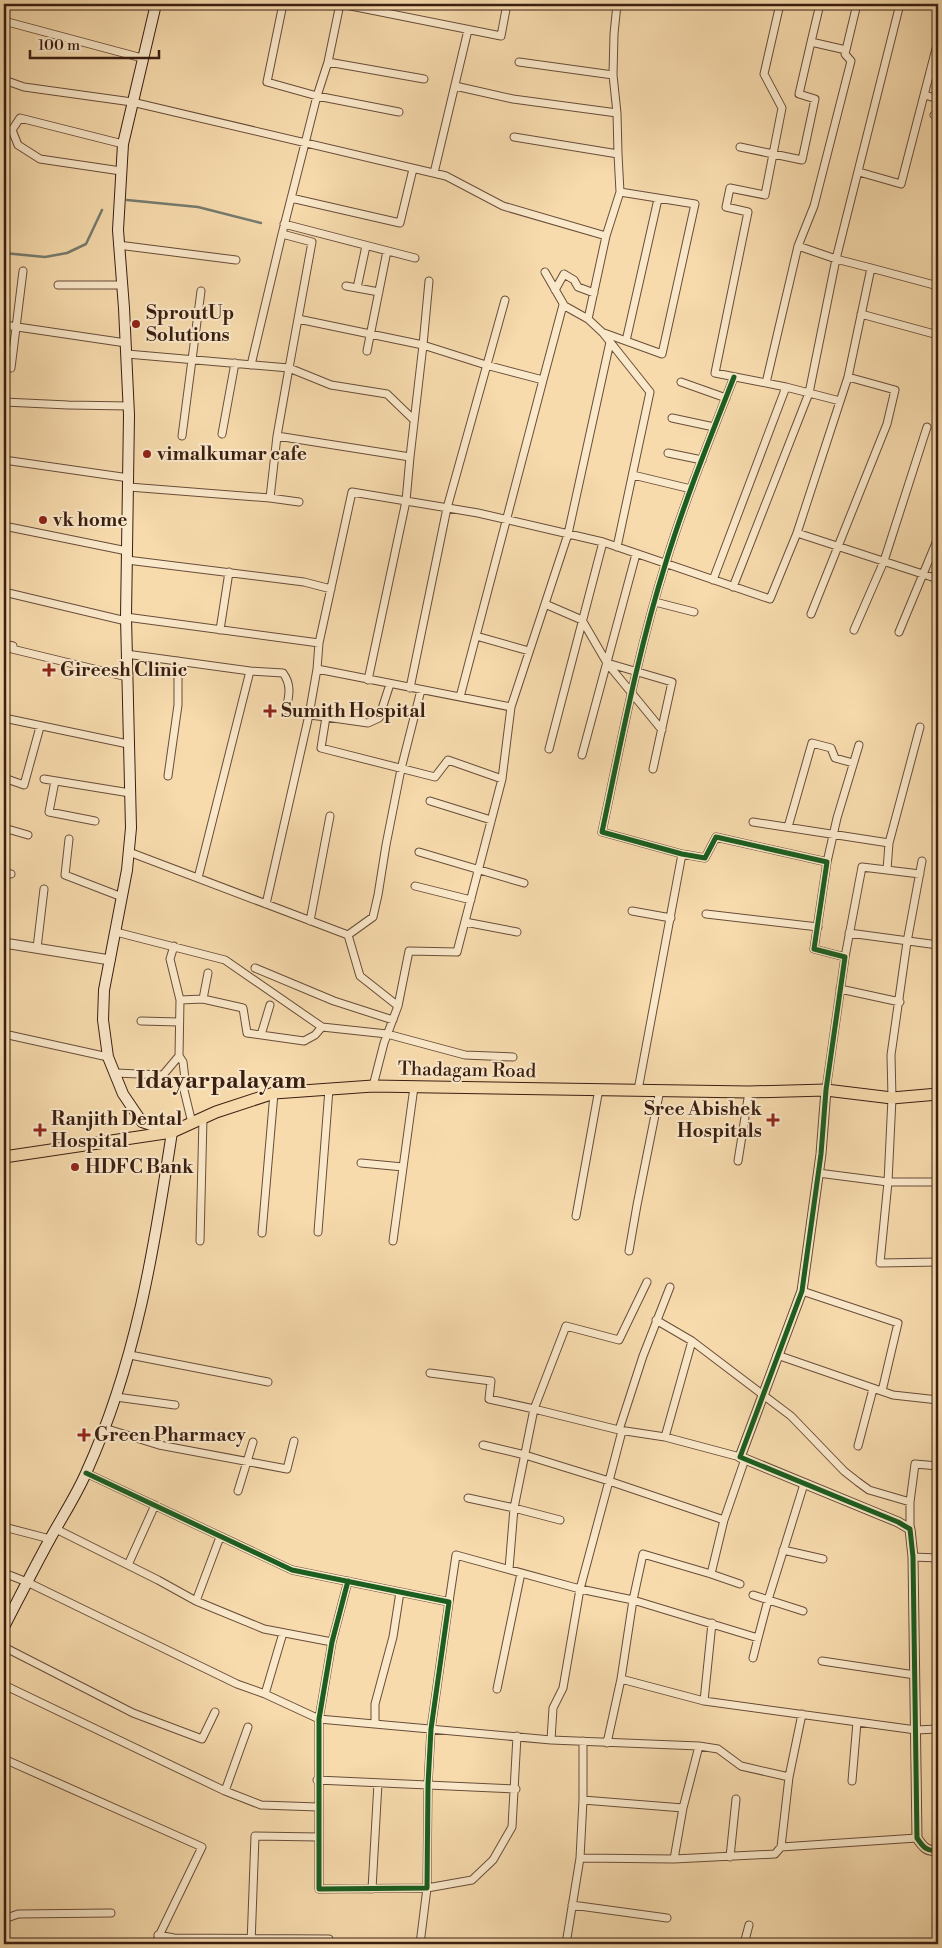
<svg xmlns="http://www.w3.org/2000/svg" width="942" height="1948" font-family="'Libre Bodoni',serif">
<rect width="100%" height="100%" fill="#f7dbad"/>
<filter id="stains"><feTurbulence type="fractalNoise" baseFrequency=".004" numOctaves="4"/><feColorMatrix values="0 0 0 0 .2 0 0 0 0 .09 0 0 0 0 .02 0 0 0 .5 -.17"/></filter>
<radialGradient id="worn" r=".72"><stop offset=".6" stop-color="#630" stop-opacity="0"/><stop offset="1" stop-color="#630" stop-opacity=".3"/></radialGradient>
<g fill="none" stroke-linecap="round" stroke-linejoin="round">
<path stroke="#757c70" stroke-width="2.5" d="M127,200l71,7 63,16
M4,253l41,4 22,-4 19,-9 16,-34"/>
<defs>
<path id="minor" d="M283,4l-16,78 50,14 82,16
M340,4l-12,58 96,17
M341,4l160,32 6,-32
M780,4l-16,70 18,34 -17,87 -35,-7 -4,19 22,5 -33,161 71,14
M4,21l138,37
M811,42l9,-38
M328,62l-11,34 -35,138 30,8 -23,126 42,17 56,9 27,26
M519,62l94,13 4,38 1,41
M613,75l1,-41 3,-30
M4,80l20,7 108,15 314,74 57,30 103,30 -18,83 15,14 47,59 -33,155
M455,86l58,13 104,14
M925,95l13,4
M934,115l4,1
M514,137l104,17 2,38 -14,44
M740,147l62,13 13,-61 -16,-5 12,-52 35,8
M121,171l-81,-12 -22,-14 -6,-15 8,-12 103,26
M859,172l42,12 37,-143
M434,173l34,-143
M291,198l109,25 13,-54
M284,224l131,34
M118,245l118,15
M798,246l38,13 64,-255
M545,272l19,33
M429,281l-6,64 63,20 57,15 -83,317
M58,285h64
M346,286l33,6
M357,288l9,-42
M555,290l9,-16 10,6 4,7 16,6
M861,314l77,21
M298,319l125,26 -13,112
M4,325l122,18
M604,333l58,21 33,-150 -75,-12
M626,341l32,-142
M367,351l20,-100
M127,354l162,14 -12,68 133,21 -4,44 -38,179
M251,365l31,-131
M11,368l12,-97
M734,377c-24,61 -49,123 -68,185 -28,89 -45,180 -64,270l80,22 23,4 11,-21 111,25 -13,87 31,8 -19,133
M543,380l20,-75 25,14
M681,382l45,16
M766,383l32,-137 16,-40 37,-145 -6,-7 12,-50
M4,402l64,3 61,1
M672,418l42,9
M222,434l13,-71
M182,436l19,-145
M668,453l34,7
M4,460l125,18
M633,475l58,14
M129,487l141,11 29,4
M270,498l7,-62
M4,526l123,25
M797,533l141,46
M127,560l177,22 27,7
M713,580l73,-193 23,6 27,-134 35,9
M733,587l76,-194 31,8
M4,592l122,29
M655,602l39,10
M545,604l37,16 25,43 55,67
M811,614l76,-190 8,-34 -47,-13
M126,617l193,26 33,-151 126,21 125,29 167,57 27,-66 51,-156 23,-109 67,18
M220,630l9,-58
M854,630l30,-69 43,-134
M899,632l39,-94
M476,636l53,15
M319,643l-2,26 194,38 57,-173 42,-192
M4,644l9,2 -1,3 115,28
M126,654l124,17 -52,207
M607,663l65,19 -19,87
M317,669l-8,46 17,2 -5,31 114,29 13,-17 54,19 9,-72
M250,671l33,2c9,12 6,23 3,37l23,5 -43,189
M410,688l37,-180 58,-208
M326,717l42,6 11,-5 11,-34
M4,718l124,26
M549,749l54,-207
M582,755l54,-201
M168,776l10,-71v-44
M4,778l20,7 16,-58
M44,779l86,14
M55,781l-6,31 46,9
M430,801l61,19
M753,822l136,21
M788,827l24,-84 19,5 4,10 18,5
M4,828l24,7
M69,839l-4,36 57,22
M129,852l219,83 12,41 38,30
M419,852l105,31
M922,861l-15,81 -16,113 1,43 -4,84h50
M827,862l10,-44 22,-73
M887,870l2,-27 31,-116
M4,873l7,1
M415,886l56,14
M632,911l39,7
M706,914l112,13
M310,921l20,-105
M465,922l52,10
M116,932l109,28 97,67
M849,933l89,12
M348,935l25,-18 5,-22 8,-50 15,-76 20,-79
M37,948l7,-59
M845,957l17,-90 58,7
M255,968l79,33 59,19
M840,989l60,13
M203,999l5,-26
M180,1000l23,-1 40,9 4,25 57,8 11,-6 7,-8 65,7 78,21 48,2
M141,1021l38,1
M4,1034l104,23
M261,1035l9,-30
M179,1056l4,6 2,17 -2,7 9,37
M115,1073l48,2 16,-19 1,-56 -10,-41 4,-13
M373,1086l11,-43 14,-37 11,-55 48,1 45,-173
M638,1090l44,-236
M738,1161l11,-69
M361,1163l42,4
M818,1173l70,9 -8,81 58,-1
M576,1216l23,-127
M318,1232l11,-143
M262,1233l12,-140
M200,1241l3,-123
M393,1241l21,-154
M629,1251l8,-46 23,-115
M802,1291l96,32 -16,68
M656,1320l36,21 99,75 53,55 14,11 11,8 41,12
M130,1355l138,27
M777,1355l116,40 45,5
M430,1373l61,8 -2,18 45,10 32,-83 53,14 28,-58
M116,1397l59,8
M937,1400l1,-11
M104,1428l55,17 128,24 7,-28
M619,1430l24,-74 27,-69
M622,1431l-13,50 115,39
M665,1437l27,-96
M483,1445l42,10 84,26 -29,108 -17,99 -10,20 -2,32
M858,1446l15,-57
M86,1473l206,97 157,32 -18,127 -3,56 -1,103 -108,1v-170l13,-77 16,-61
M238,1491l15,-49
M468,1498l46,10 46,12
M4,1527l46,12
M56,1529l102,51 38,21 68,28 68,13
M910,1529v-27l5,-38 23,2
M783,1550l40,9
M913,1557l25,1
M128,1565l27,-60
M509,1569l5,-61 20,-99 85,21 46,7 75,20
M4,1573l23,9 210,102 28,10 54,25 232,21 148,6 19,3 23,17 48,11 -8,70
M711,1574l29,10
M753,1595l50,16
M196,1601l24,-64
M449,1602l7,-47 124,34 53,11 125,38 10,-38 36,-116
M712,1623l-8,78 212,29 22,-1
M4,1647l129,66 69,26 13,-27
M753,1658l5,-20
M822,1661l93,14
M4,1685l221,106 36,14 57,2
M497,1689l24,-116
M265,1694l18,-61
M704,1701l-83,-22 12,-79 10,-46 68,20 13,-54 21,-61
M375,1724v-20l18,-67 7,-45
M583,1741v59l-3,58 94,1 101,-5 6,-7 136,-9
M607,1743l14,-64
M4,1759l198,88 -47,97
M789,1777l13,-63
M317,1780l199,9
M852,1781l5,-59
M225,1791l23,-64
M583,1800l100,8
M730,1857l6,-58
M674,1859l9,-51 16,-62
M372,1889l6,-106
M572,1905l95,13
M4,1919l14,-5 93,-1
M158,1935l16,3 155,1
M251,1944l4,-108 63,1
M420,1944l7,-56 45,-8 21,-20 19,-33 5,-91
M566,1944l14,-86
M744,1944l5,-19"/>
<path id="tertiary" d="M4,943l106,17
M826,1090l-5,64 -19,137 -62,166 158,65 12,7 3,28 4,281c6,9 10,14 21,12"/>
<path id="secondary" d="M4,1627c15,-29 30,-59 46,-88 12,-22 26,-43 36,-66 50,-110 68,-223 86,-341l-30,-10 -19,-28 -15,-37 -5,-37 1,-30 23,-120 4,-42 -5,-211 3,-202 -5,-107 -6,-78 5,-86 33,-140"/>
<path id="primary" d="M4,1157l168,-25 44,-20 58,-19 99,-7 376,6 77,-2 66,8 46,-4"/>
</defs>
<use href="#minor" stroke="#684d39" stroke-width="9"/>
<use href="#tertiary" stroke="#684d39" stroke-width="11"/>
<use href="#secondary" stroke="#391e12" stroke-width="12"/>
<use href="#primary" stroke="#391e12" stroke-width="13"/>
<use href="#minor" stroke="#fae8ca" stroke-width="7"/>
<use href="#tertiary" stroke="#fae8ca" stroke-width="9"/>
<use href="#secondary" stroke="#fae8ca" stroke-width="10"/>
<use href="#primary" stroke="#f7dbad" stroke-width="11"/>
<defs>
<path id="cycleway" d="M734,377c-24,61 -49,123 -68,185 -28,89 -45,180 -64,270l80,22 23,4 11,-21 111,25 -13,87 31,8 -19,133 -5,64 -19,137 -62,166 158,65 12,7 3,28 4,281c6,9 10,14 21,12
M86,1473l206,97 157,32 -18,127 -3,56 -1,103 -108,1v-170l13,-77 16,-61"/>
</defs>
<use href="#cycleway" stroke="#fae8ca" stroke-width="8"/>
<use href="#cycleway" stroke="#1b5e20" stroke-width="5"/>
</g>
<g fill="#8f2418" stroke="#fae8ca" stroke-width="2">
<circle cx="136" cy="324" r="5"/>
<circle cx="147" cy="454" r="5"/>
<circle cx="43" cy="520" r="5"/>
<path d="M46.5 662.5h5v5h5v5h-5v5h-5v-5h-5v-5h5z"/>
<path d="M267.5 703.5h5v5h5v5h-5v5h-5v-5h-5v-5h5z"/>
<path d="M770.5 1112.5h5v5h5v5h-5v5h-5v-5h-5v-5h5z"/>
<path d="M37.5 1122.5h5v5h5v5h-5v5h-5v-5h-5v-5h5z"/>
<circle cx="75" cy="1167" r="5"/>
<path d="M81.5 1427.5h5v5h5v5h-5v5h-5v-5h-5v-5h5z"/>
</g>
<g text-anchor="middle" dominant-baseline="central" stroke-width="4" stroke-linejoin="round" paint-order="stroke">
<g font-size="19" font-weight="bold" fill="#391e12" stroke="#fae8ca" text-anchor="start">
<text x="146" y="313">SproutUp<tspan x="146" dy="22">Solutions</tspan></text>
<text x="157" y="454">vimalkumar cafe</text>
<text x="53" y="520">vk home</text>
<text x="60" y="670">Gireesh Clinic</text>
<text x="281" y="711">Sumith Hospital</text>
<text x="762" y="1109" text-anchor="end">Sree Abishek<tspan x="762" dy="22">Hospitals</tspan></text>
<text x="51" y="1119">Ranjith Dental<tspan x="51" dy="22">Hospital</tspan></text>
<text x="85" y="1167">HDFC Bank</text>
<text x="94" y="1435">Green Pharmacy</text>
</g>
<g font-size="19" fill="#391e12" stroke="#fae8ca">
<text transform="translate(467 1070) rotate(1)">Thadagam Road</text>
</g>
<g font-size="24" font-weight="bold" fill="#391e12" stroke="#fae8ca">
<text x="221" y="1081">Idayarpalayam</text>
</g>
</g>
<rect width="942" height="1948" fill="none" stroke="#f7dbad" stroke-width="20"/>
<rect x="5" y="5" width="932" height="1938" fill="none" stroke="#391e12" stroke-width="2.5"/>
<rect x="10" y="10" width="922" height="1928" fill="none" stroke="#391e12"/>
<path d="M30 50v8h129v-8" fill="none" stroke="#391e12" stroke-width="2.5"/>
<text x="38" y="50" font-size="15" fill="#391e12" stroke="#fae8ca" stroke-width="4" paint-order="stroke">100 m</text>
<rect width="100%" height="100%" filter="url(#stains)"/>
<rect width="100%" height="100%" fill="url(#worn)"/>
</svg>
